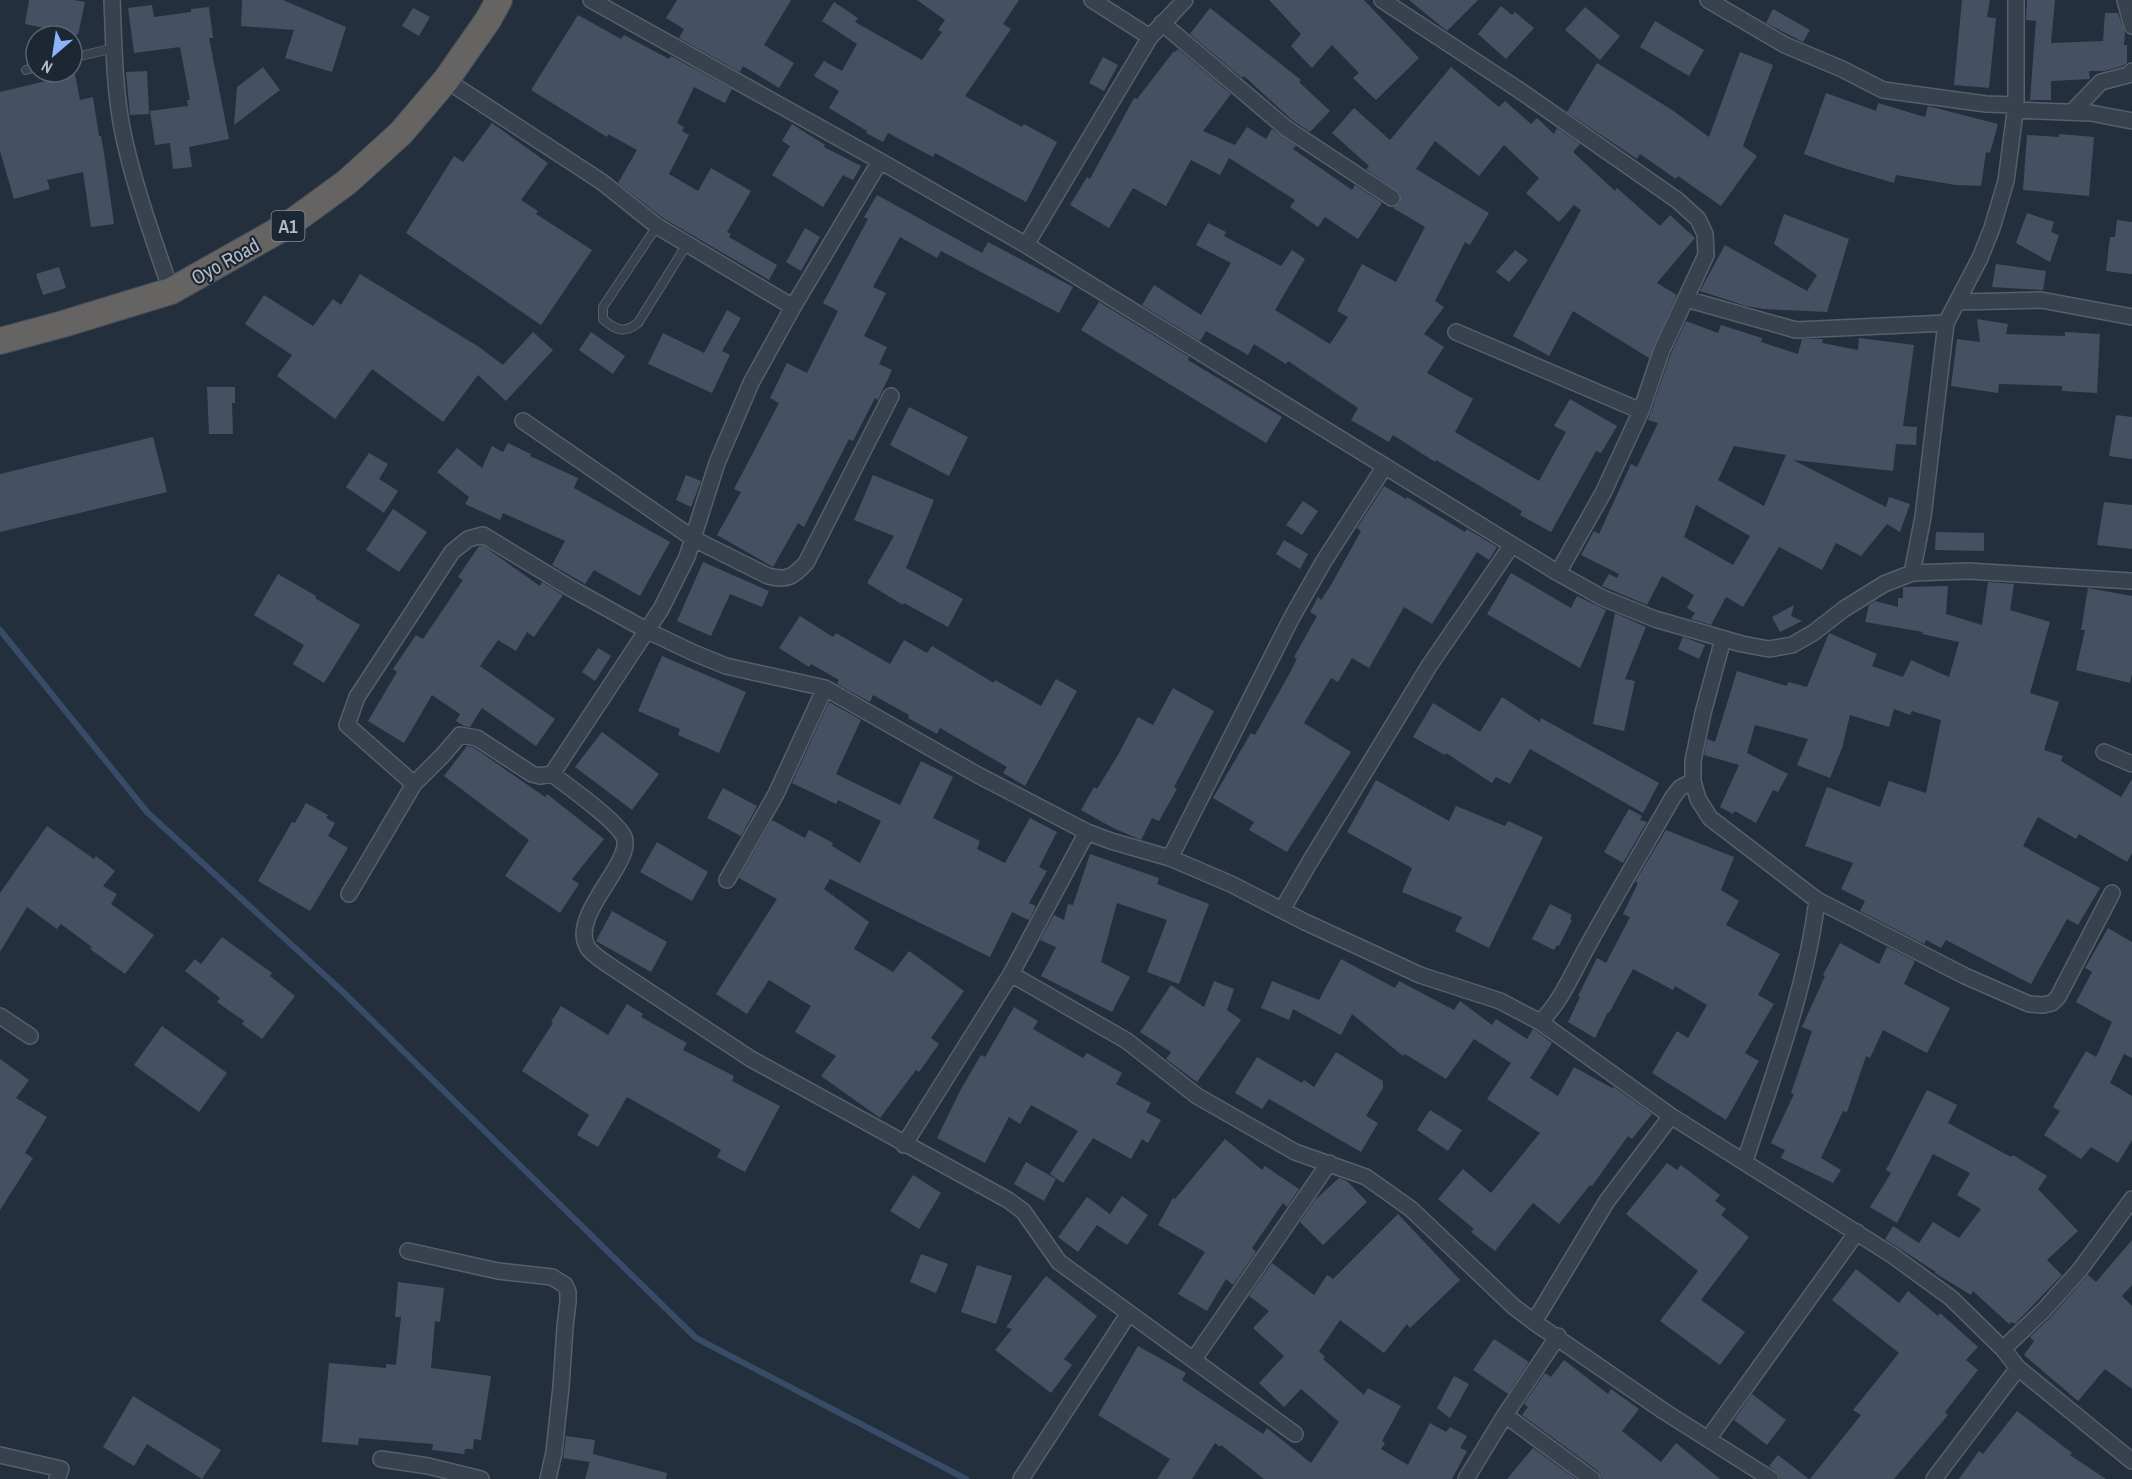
<svg xmlns="http://www.w3.org/2000/svg" width="2132" height="1479" font-family="'Archivo Narrow',sans-serif">
<rect width="100%" height="100%" fill="#242f3e"/>
<g fill="none" stroke-linecap="round" stroke-linejoin="round">
<path stroke="#394c67" stroke-width="6" d="M0,630l147,182 196,180 353,346 270,141"/>
</g>
<path fill="#455162" fill-rule="evenodd" d="M29,0h45l11,2 -7,33 -53,-11z
M242,0h41l63,27 -14,45 -47,-14 9,-28 -53,-4z
M677,0h114l-27,45 30,18 -15,25 -36,-22 -3,6 -61,-34 5,-9 -18,-11z
M917,0h102l-16,24 8,5 -46,67 57,31 2,-3 33,18 -31,60 -91,-49 -2,4 -45,-24 -5,9 -17,-9 1,-2 -38,-23 10,-17 -25,-15 10,-15 18,10 15,-27 -35,-23 12,-19 24,16 -3,4 67,38 20,-28 -4,-2 7,-10z
M1269,0h95l55,58 -43,42 -23,-22 6,-5 -27,-28 -20,23 -21,-22 10,-12z
M1409,0h69l-31,31z
M1962,0h28l-3,17 9,1 -7,70 -35,-3z
M2027,0h28l-4,43 52,-2 2,-28h13l7,20 -1,12h3v18l-4,3 -19,5h-15l1,8 -39,2v19h-21l6,-79 -10,-1z
M152,5l2,12 37,-5v-3l18,-2 4,31h-4l20,101 -40,8 3,20 -19,2 -3,-26 -15,2 -5,-34 38,-5 -1,-6h3l-10,-53 -46,6 -6,-45z
M1501,6l11,9 3,-3 19,16 -28,31 -28,-25z
M1585,7l35,29 -20,24 -35,-30z
M413,8l17,9 -11,19 -17,-10z
M1210,8l91,72 -2,2 31,29 -20,21 -18,-12 -48,-44 -2,2 -52,-44z
M1773,9l37,21 -7,12 -37,-19z
M578,15l43,24 3,-4 45,24 2,-3 61,33 -7,14 -31,-16 -17,36 7,4 -2,4 7,4 -20,39 29,17 13,-23 40,23 -24,41 4,2 -2,3 48,28 -8,15 -106,-62 -45,-35 19,-33 -29,-16 -1,3 -76,-47z
M1655,21l49,29 -15,26 -49,-29z
M1178,49l53,45 -28,37 32,14 12,-18 19,12 6,-10 24,17 -3,3 59,41 3,-5 27,18 -24,36 -33,-22 -7,10 -28,-20 5,-7 -66,-42 -9,17 -29,-15 -25,46 -33,-18 -24,40 -39,-23 17,-28 3,2 44,-81 3,1 37,-48 1,1z
M1740,52l33,13 -30,81 14,10 -36,50 -43,-30 -2,3 -36,-25 -3,5 -70,-47 30,-49 75,47 37,27z
M1103,57l15,8 -14,26 -15,-8z
M263,67l17,23 -46,35 3,-38z
M1451,67l48,40 6,-6 26,23 6,-6 17,16 3,-6 23,16 -7,8 42,39 2,-3 43,38 10,-11 25,23 -38,45 20,12 -28,63 -76,-47 -24,45 -36,-20 68,-126 -7,-5 -15,17 -33,-29 13,-15 -35,-33 -25,31 -44,-35 -19,28 73,44 -19,32 -5,-3 -30,59 9,6 -20,27 20,13 -17,26 46,26 -18,33 84,49 27,-49 -12,-6 16,-27 47,27 -16,27 -5,-2 -45,81 -31,-17 2,-4 -86,-51 -1,2 -42,-27 -4,7 -38,-22 7,-12 -70,-47 -2,3 -32,-20 -6,11 -42,-24 -6,10 -58,-36 12,-20 47,30 30,-52 -35,-18 12,-22 18,9 -2,4 57,30 11,-16 13,9 -30,51 55,34 18,-27 -11,-6 25,-47 34,18 29,-55 -32,-19 7,-5v-10l-34,-24 3,-3 -37,-33 22,-25 36,32z
M147,71l2,43 -19,1 -4,-43z
M75,74l5,26 13,-3 6,39h2l3,17 10,71 -23,3 -8,-55 -36,8 3,9 -36,10 -14,-48v-59z
M1826,93l50,18 2,-8 47,14 3,-11 70,18 -8,29 -4,-1 -5,34 -25,-1 -60,-10 -2,8 -54,-16 -36,-13z
M492,123l56,40 -27,37 17,11 -2,3 56,36 -51,75 -135,-92 48,-77 9,6z
M792,124l33,21 -1,2 37,19 -8,14 -10,-5 -20,32 -51,-32 18,-29 -8,-5z
M2059,134l35,3 -5,59 -66,-6 4,-55 32,2z
M877,195l105,58 6,-11 85,45 -14,26 -118,-62 -4,7 -37,-21 -27,50 13,6 -22,43 23,11 -8,17 13,6 -14,30 -3,-2 -22,43 -4,-2 -45,88 -6,-4 -25,44 -56,-32 24,-43 -7,-3 45,-86 -9,-5 17,-35 20,10 31,-62 -15,-8 45,-84 -4,-2z
M2027,213l27,9 -3,10 8,3 -9,27 -34,-19z
M1784,214l65,25 -22,73 -63,-3 -18,-3 -46,-15 25,-46 82,46 10,-16 -43,-31z
M2117,220l15,2v52l-26,-3 4,-34h5z
M805,228l15,9 -19,34 -15,-9z
M1515,250l13,10 -19,22 -13,-10z
M1996,264l50,7 -3,19 -51,-3z
M59,267l7,21 -23,7 -7,-21z
M360,274l119,73 24,18 30,-33 20,18 -47,51 -28,-26 -35,47 -71,-53 -37,50 -58,-43 15,-21 -47,-31 19,-29 49,31 20,-27 8,6z
M1099,302l90,55 -1,3 94,57 -16,26 -185,-113z
M727,310l14,8 -19,33 8,4 -18,38 -64,-29 15,-31 41,20z
M1977,319l31,5 -2,10 59,2v-4l35,2 -3,59 -35,-2v-5l-63,-2 -1,9 -47,-7 6,-47 23,3z
M1686,321l32,12 3,-8 41,13 -1,4 37,12 4,-15h21l-1,4 36,7 1,-12 55,7 -11,81 14,1 -1,18 -20,-1 -3,27 -100,-11 93,47 3,-10 21,7 -10,28 -13,-8 -26,32 -25,-13 -14,27 -43,-23 -36,60 -17,-10 -15,28 -20,-6 4,-6 -8,-5 7,-13 -32,-19 -15,29 -45,-19 7,-12 8,4 2,-4 -38,-19 13,-24 5,3 32,-70 6,3 21,-44 -10,-3 22,-64zM1734,446l52,9 -22,51 -46,-26zM1696,505l54,31 -17,29 -49,-28z
M591,332l34,24 -12,18 -34,-24z
M207,387h28v16h-3l1,31h-24z
M909,407l59,30 -19,39 -59,-31z
M2116,415l16,2v42l-23,-3z
M153,437l14,55 -167,40v-58z
M508,443l23,11 -1,2 48,22 -4,10 96,54 -30,54 -46,-26 -9,14 -33,-19 13,-24 -62,-28 -3,7 -35,-16 4,-7 -32,-25 20,-24 25,20 10,-22 11,6z
M369,453l19,11 -9,15 19,12 -14,22 -38,-26z
M686,475l15,6 -10,26 -15,-7z
M873,475l61,25 -28,68 57,31 -15,28 -44,-24 -1,2 -36,-22 27,-47 -40,-16z
M1384,486l22,13 1,-2 58,35 2,-3 30,18 -8,13 -12,-8 -45,72 -28,-17 -35,61 -17,-10 -14,24 -7,-4 -27,45 47,29 -64,100 -38,-22 5,-8 -41,-24 38,-65 4,2 36,-64 6,-13 -3,-1 23,-41 -7,-4 8,-15 3,3 10,-15 30,-54 -4,-3z
M1303,501l15,10 -16,24 -16,-10z
M2104,502l28,3v44l-35,-4z
M393,509l34,23 -28,40 -33,-22z
M1936,532l48,1v18l-49,-1z
M1284,540l24,14 -8,15 -24,-15z
M482,545l58,41 2,-4 21,13 -29,42 -7,-5 -11,19 -18,-11 -18,26 75,53 -19,27 -54,-38 -12,19 -6,-1 -8,-5 4,-7 -28,-19 -28,48 -36,-22 29,-49 -4,-3 23,-34 7,4 40,-59 -5,-3 21,-31z
M703,562l66,29 -7,16 -32,-13 -19,42 -34,-15z
M1511,573l60,35 6,-12 29,14 -26,58 -93,-54z
M278,574l38,22 -1,2 45,27 -36,58 -31,-19 11,-19 -50,-30z
M1988,582l26,2 -4,26 40,12 -20,71 29,9 -15,48 19,6 -2,5 60,36 11,-18v74l-5,9 -48,-28 -3,5 -38,-22 -15,29 77,42 -22,37 -11,-6 -36,65 -85,-44 -5,8 -15,-8 -2,4 -64,-33 5,-10 -24,-12 12,-26 -48,-17 22,-59 53,20 9,-26 37,12 15,-73 -29,-9 -2,4 -16,-6 -5,18 -39,-12 -8,33 -12,30 -33,-13 11,-26 -53,-14 -8,28 41,21 -10,18 -5,-2 -17,33 -21,-12 -2,3 -13,-7 19,-42 -35,-10 3,-16 8,3 22,-71 50,15 1,-4 19,5 22,-54 48,21 -5,12 31,11 8,-17 38,17 10,-35 -37,-8 1,-2 -58,-10 4,-17 6,-4 23,6v-9h5v-11l45,-1 -2,28 36,11z
M2088,588l44,8v78l-2,9 -54,-13 9,-40h-4z
M1794,605l-3,11 11,5 -22,11 -8,-15z
M1615,613l31,14 -21,52 10,2 -11,50 -31,-7z
M800,616l33,21 3,-4 54,31 14,-24 23,13 5,-7 62,37 1,-3 46,26 15,-27 21,12 -52,95 -22,-13 4,-6 -67,-39 -3,6 -29,-16 1,-3 -36,-20 -3,7 -33,-18 2,-4 -28,-16 -2,3 -30,-19z
M1683,637l22,8 -6,14 -21,-10z
M598,648l13,8 -16,25 -13,-9z
M662,656l84,36 -27,61 -41,-18 2,-6 -42,-18z
M1173,688l41,23 -40,76 3,2 -18,32 -7,-3 -11,22 -28,-12 -32,-18 13,-23 3,2 21,-34 20,-38 15,8z
M1502,697l38,25 1,-4 118,65 -16,30 -113,-64 -20,35 -14,-7 -4,6 -46,-30 -1,2 -32,-18 20,-34 47,29z
M829,702l32,18 -25,54 64,31 21,-44 32,16 -20,41 47,23 -3,8 28,14 25,-45 27,14 -18,35 8,4 -18,32 7,3 -7,14 -17,-8 -22,45 -160,-78 -6,10 45,33 -15,27 39,23 16,-21 55,40 -33,47 8,6 -20,28 -3,-2 -36,48 -59,-42 15,-20 -41,-24 16,-26 -42,-26 -22,34 -31,-20 61,-95 -38,-21 33,-58 33,18 4,-8 24,13 -1,3 28,17 21,-42 -43,-21 -2,4 -44,-21z
M602,732l57,42 -27,36 -57,-43z
M467,746l6,1 72,50 2,-3 57,45 -32,40 7,5 -19,29 -55,-37 24,-36 -85,-64z
M1376,780l73,41 7,-15 49,20 3,-5 35,16 -54,111 -34,-17 7,-14 -60,-25 10,-24 -65,-36z
M723,788l34,18 -16,30 -34,-18z
M306,803l22,12 -2,3 9,5 -7,13 20,12 -38,63 -52,-30 34,-59 3,1z
M1629,809l13,7 -2,4 7,2 -24,41 -19,-11z
M47,826l47,33 2,-3 19,15 -12,15 14,8 -6,10 43,31 -29,39 -35,-25 2,-2 -31,-23 -4,5 -30,-22 -27,45v-59z
M1666,830l68,27 -13,33 18,11 -13,24 54,29 -22,41 16,9 -29,49 14,8 -33,59 -74,-47 25,-42 11,7 19,-33 -32,-19 -2,4 -40,-21 -24,44 -1,-1 -13,26 -27,-16 12,-25 -2,-1 19,-38 9,5 24,-46 -7,-3 15,-31 -3,-1z
M657,842l51,30 -16,29 -52,-29z
M1090,854l69,24 -2,6 52,20 -30,80 -32,-12 20,-52 -50,-17 -16,59 29,15 -18,35 -71,-36 15,-29 -16,-7 14,-25 10,5 4,-16 5,1z
M1550,904l22,11 -2,4 2,1 -13,26 -2,-1 -3,5 -22,-11z
M612,911l55,31 -16,30 -55,-31z
M2108,928l24,14v116l-8,-4 -14,29 22,13v44l-14,23 -27,-16 -10,12 -37,-24 16,-24 -7,-4 33,-56 10,6 16,-35 -36,-20 16,-30 -7,-4z
M222,937l50,36 -2,3 25,20 -33,43 -20,-15 2,-3 -27,-19 3,-4 -35,-27 10,-12 6,5z
M1840,943l39,21 8,-17 28,14 -11,23 46,24 -23,45 -44,-23 -13,28 -4,-2 -19,56 -4,-1 -22,47 20,12 -8,13 -52,-25 4,-8 -14,-7 23,-49 -3,-1 21,-62 -10,-4 23,-51 -2,-1z
M1341,959l54,29 4,-7 55,29 6,-9 32,24 4,-6 31,20 6,-10 2,1 17,13 -22,35 28,18 16,-29 38,21 2,-1 38,27 -20,25 -4,-3 -36,50 -2,-1 -31,39 -26,-21 -38,48 -24,-19 3,-3 -36,-30 25,-30 28,24 49,-60 -53,-34 24,-36 -37,-24 -28,40 -41,-25 -2,2 -51,-42 -11,21 -48,-26 -4,11 -28,-12 11,-27 47,19z
M1214,981l20,8 -7,21 14,10 -44,62 -31,-23 5,-7 -31,-20 31,-47 33,22z
M627,1004l16,10 -2,3 46,26 -4,7 51,26 -2,5 48,25 -35,66 -28,-15 4,-7 -94,-53 -29,50 -21,-12 12,-20 -67,-44 31,-48 -2,-1 10,-16 47,29z
M1014,1007l24,14 -5,8 50,29 4,-5 35,20 -6,11 35,19 -5,9 15,8 -13,23 -6,-4 -11,20 -38,-21 -30,45 -13,-9 28,-43 -47,-26 -11,19 -11,-7 -24,46 -48,-25 24,-49 20,-34 4,2z
M162,1026l65,47 -28,39 -65,-47z
M1336,1052l47,29v7l-17,28 12,7 -17,29 -92,-53 -7,10 -27,-16 22,-36 45,26 2,-3 10,7z
M0,1059l29,21 -13,18 31,19 -22,36 8,5 -33,52z
M1927,1090l30,15 -9,18 63,34 2,-2 34,21 -9,13 40,42 -31,29 15,15 -47,49 -3,-2 -3,2 -36,-33 -2,4 -36,-22 1,-1 -51,-33 8,-13 26,17 14,-21 26,16 22,-29 -24,-14 13,-22 -37,-19 -36,69 -27,-16 21,-34 -5,-3z
M1430,1110l32,20 -14,21 -31,-21z
M1225,1139l37,31 3,-4 34,23 -12,18 -4,-4 -31,45 4,4 -23,33 -7,-6 -19,32 -29,-17 27,-42 -47,-27 15,-27 2,1z
M1026,1162l30,17 -12,22 -30,-17z
M1667,1163l10,7 4,-5 39,30 -5,6 11,8 -5,6 28,22 -48,63 44,32 -25,33 -60,-44 38,-50 -72,-57z
M913,1175l28,18 -22,36 -29,-18z
M1339,1178l8,3 20,21 -44,43 -23,-23 15,-22z
M1122,1196l26,19 -21,30 -30,-20 -19,27 -20,-15 29,-40 23,17z
M1398,1214l62,66 -50,48 -3,-4 -23,29 -44,-33 -21,31 6,6 -2,2 41,36 4,-7 33,18 -19,35 3,2 -4,6 27,16 22,-42 16,9 4,-5 17,9 -7,12 7,3 -15,28h-188l-43,-34 -1,2 -5,-4 -23,36h-35l13,-20 -72,-44 40,-69 48,27 -4,7 81,54 4,-6 44,35 28,-41 -38,-33 -17,18 -25,-24 25,-27 -31,-28 16,-17 -20,-15 23,-33 42,32 13,-20 6,4z
M2132,1240v45l-10,11 10,10v83l-27,-20 -27,32 -54,-46 10,-14 -4,-4 21,-20 37,-42 8,7z
M921,1254l27,10 -12,29 -26,-11z
M977,1265l35,11 -16,48 -35,-12z
M1856,1269l43,34 9,-12 30,25 2,-3 38,34 -12,13 12,10 -33,42 3,3 -54,64h-84l51,-64 -8,-5 46,-57 -67,-53z
M1046,1276l51,40 -33,43 8,6 -21,28 -56,-43 17,-21 -6,-2z
M398,1282l46,6 -4,34 -5,-1 -4,47 60,8 -10,64 -7,-1 -1,10h-8l-1,5 -32,-4 1,-6 -74,-6 -1,7 -36,-3 7,-79 57,5v-4l10,1 5,-48h-6z
M1494,1339l35,23 -21,32 -35,-24z
M1564,1360l44,34 3,-5 28,20 -17,22 39,31 15,-19 44,36h-118l-4,-8 -76,-56 6,-8 -4,-3 21,-31 6,4z
M1454,1376l15,8 -19,34 -13,-10z
M1752,1394l34,26 -19,25 -33,-25z
M133,1396l88,54 -19,29 -55,-35 -13,22 -31,-19z
M2017,1411l55,42 -2,2 36,24h-147l20,-28 4,3z
M566,1436l29,4 -2,14 74,19 -1,6h-81l5,-17 -27,-4z
M1533,1448l43,31h-69z
M1778,1455l31,24h-28l-2,-5 -10,-8z"/>
<g fill="none" stroke-linecap="round" stroke-linejoin="round">
<defs>
<path id="service" d="M72,58l42,-10
M26,70l10,-3
M657,226l-54,81v12c12,11 21,15 35,4l49,-79"/>
<path id="minor" d="M112,0c2,43 2,86 10,128 11,56 31,109 49,163
M591,0l289,161 146,84 532,328 45,25 52,21 87,25 27,5 23,-4 21,-12 31,-24 40,-25 28,-11 56,-2 164,10
M1092,0l58,37
M1382,0l137,90 158,110 21,19 7,15 1,21 -45,97 -20,59 -38,82 -45,80
M1708,0l77,45 57,24 41,21 103,14 30,1
M2125,0l7,26
M1162,23l124,105 106,70
M446,80l156,102 55,44 136,81
M2016,110l75,3 41,8
M2072,112l29,-30 27,-7 4,-4
M1026,245l124,-208 35,-37
M1686,299l110,31 150,-7
M1958,302l83,-2 91,17
M1456,332l185,79
M523,421l171,118 74,37c19,5 25,1 38,-13l85,-167
M1912,573l11,-56 23,-194 34,-65 12,-30 14,-47 10,-76v-105
M1723,639l-20,74 -10,48v20l5,18 12,19 107,82 148,76 64,28 14,1 9,-2 6,-6 54,-104
M2104,752l28,12
M552,774l109,-165 26,-52 30,-94 34,-80 42,-76 87,-146
M414,784l-67,-59 10,-28 95,-145 16,-13 15,-4 89,54 76,42 46,22 32,13 99,22 151,86 111,58 24,9 59,17 61,26 74,38 115,53 80,26 40,21 131,94 221,139 59,43 52,51 15,19 114,93
M1170,858l122,-241 32,-56 61,-95
M727,880l49,-86 49,-106
M349,894l65,-110 29,-29 17,-20 17,3 55,36 8,2 12,-2c18,14 60,43 71,61 15,25 -56,80 -35,113 5,7 15,13 22,18l141,93 257,141 15,11 36,51 236,172
M1282,910l26,-45 121,-199 83,-121
M1011,974l116,67 70,55 98,56 71,25 45,32 102,97 21,16 131,90 106,67
M0,1016l30,20
M1540,1022c21,-20 32,-48 46,-73 28,-51 58,-101 87,-152l7,-9 13,-7
M904,1145l107,-171 76,-142
M1745,1161c28,-86 61,-171 72,-261
M408,1251l90,20 54,6 13,8 3,7v10l-3,25 -4,60 -7,65 -6,27
M1534,1322l73,-121 64,-85
M2003,1349l41,-39 35,-39 53,-72
M1194,1359l135,-196
M1505,1415l87,64
M1708,1439l149,-207
M0,1455l61,14 -4,10
M381,1459l47,7 53,13
M1021,1479l108,-166
M1466,1479l39,-64 53,-79
M1934,1479l84,-111"/>
<path id="trunk" d="M0,341l63,-17 108,-33 117,-66 59,-43 54,-49 45,-53 42,-60 11,-20"/>
</defs>
<use href="#service" stroke="#565f6c" stroke-width="10"/>
<use href="#minor" stroke="#565f6c" stroke-width="18"/>
<use href="#trunk" stroke="#434c59" stroke-width="28"/>
<use href="#service" stroke="#38414e" stroke-width="8"/>
<use href="#minor" stroke="#38414e" stroke-width="15"/>
<use href="#trunk" stroke="#656462" stroke-width="26"/>
</g>
<g text-anchor="middle" dominant-baseline="central" stroke-width="4.5" stroke-linejoin="round" paint-order="stroke">
<rect fill="#1d2633" stroke="#878f9c" stroke-width="1.5" x="271.5" y="211" width="33" height="30" rx="4.5"/>
<g font-size="18" font-weight="bold" fill="#b4bcc9">
<text x="288" y="226">A1</text>
</g>
<g font-size="20" fill="#b4bcc9" stroke="#1d2633">
<text transform="translate(225 261) rotate(-29)">Oyo Road</text>
</g>
</g>
<g transform="translate(54 54) rotate(209)"><circle r="28" fill="#1d2633" stroke="#59626f" stroke-width="1.5"/>
<path d="M0-4.5L10 22L0 15L-10 22Z" fill="#8ab4f8"/>
<text y="-9" font-size="16" font-weight="bold" text-anchor="middle" fill="#b4bcc9">N</text>
</g>
</svg>
